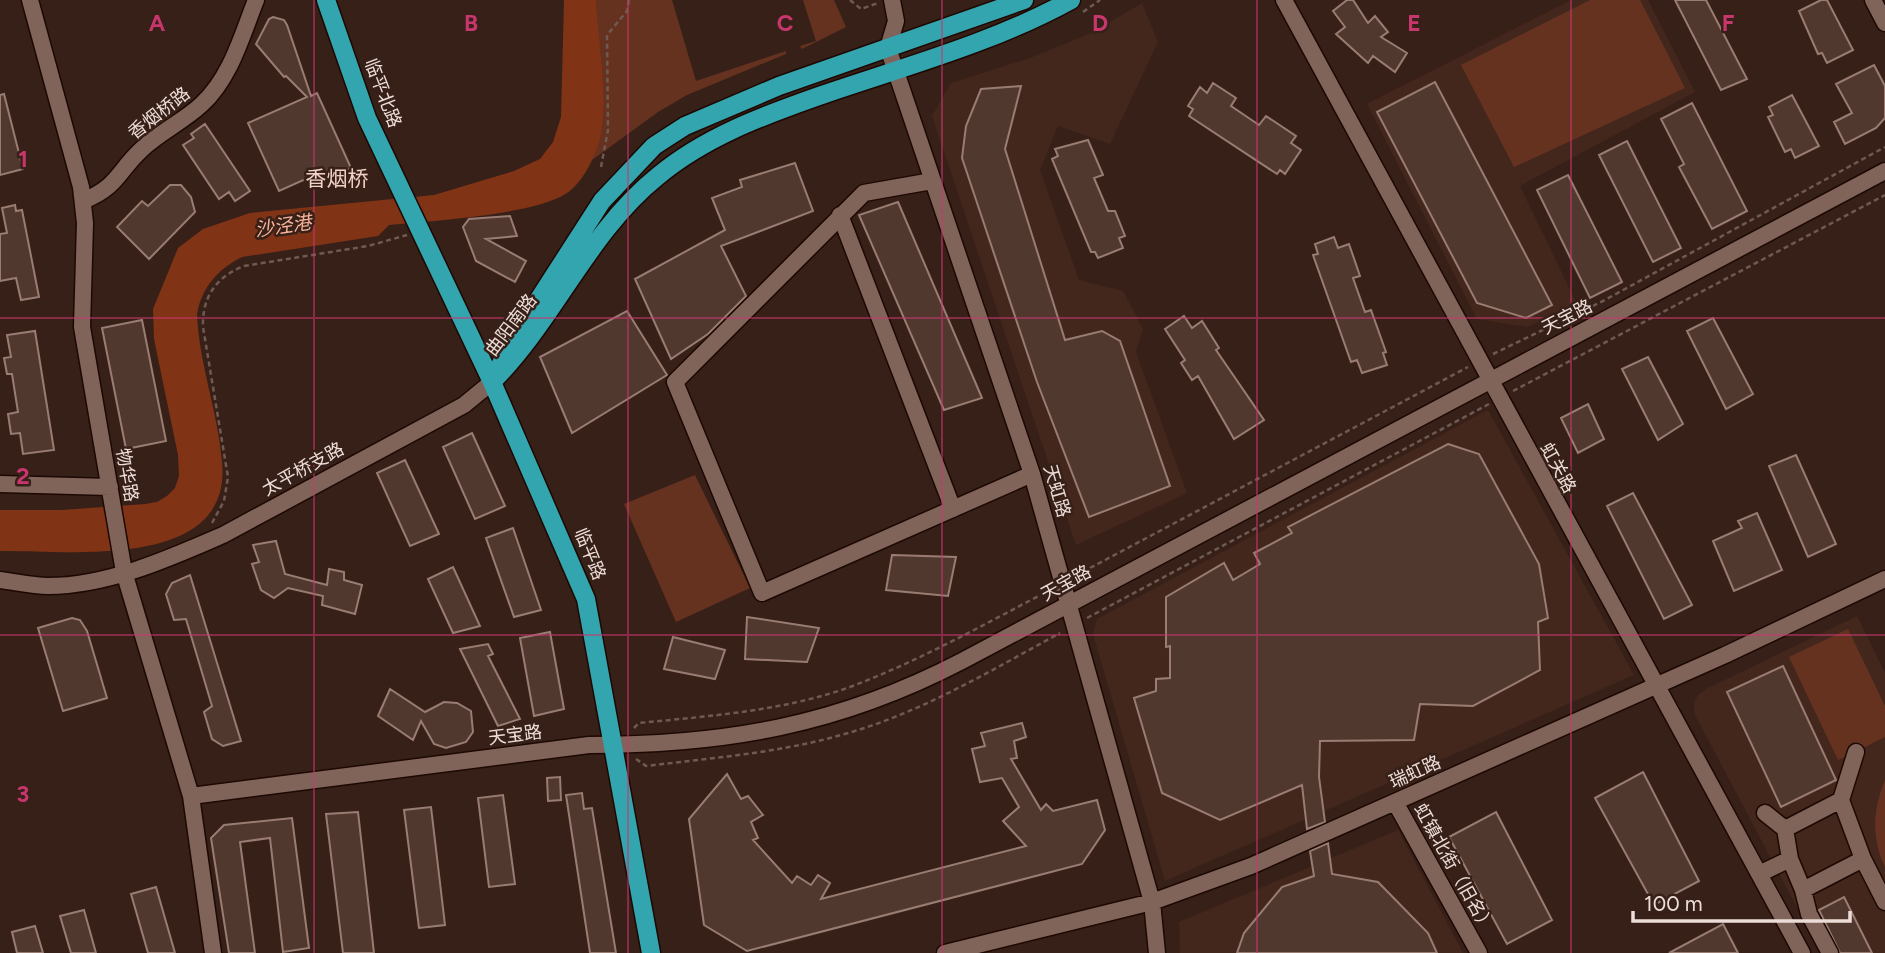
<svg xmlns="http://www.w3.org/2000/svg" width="1885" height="953" font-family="Figtree,'Noto Sans SC',sans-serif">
<rect width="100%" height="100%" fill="#372018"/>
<path fill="#43271c" d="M1571,0h77l47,92 -175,94 57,118 -50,23 -50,-8 -110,-215z
M1142,3l16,39 -48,102 -52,-18 -18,44 39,110 44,11 20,38 -7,23 51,141 -111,52 -144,-429 19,-33 79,-25 61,-25z
M1488,410l146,265 -469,206 -72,-247 4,-15z
M1857,616l28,57v280h-64l-127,-240v-10l4,-8 10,-7z
M1398,830l65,123h-283l-1,-31z"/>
<path fill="#663220" d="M596,0h76l24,81 90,-30v3l-99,41 -29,17 -66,48 9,-26z
M803,0h31l12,27 -44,22 -2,-3 16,-5z
M1590,0h50l45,88 -171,79 -53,-102z
M695,475l55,113 -74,34 -52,-118z
M1848,629l37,77v31l-47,23 -49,-103z
M1885,780v87c-14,-29 -12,-58 0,-87z"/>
<path fill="#813316" d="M564,0h32c2,43 12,92 5,134 -4,19 -17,48 -34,59 -33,22 -136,28 -178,32l-11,11 -136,21c-24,12 -40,30 -45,57 2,50 21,98 25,148 11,110 -155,88 -222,89v-41h62l83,-6 12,-2 10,-6 8,-8 4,-12 -1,-21 -24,-116 -1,-30 25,-61 25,-19 47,-16 184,-18 80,-24 26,-12 13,-17 8,-25z"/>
<path fill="#51382f" stroke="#997c72" stroke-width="2" d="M1347,0h6l15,23 7,-7 13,16 -7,5 26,16 -12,19 -22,-16 -5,7 -32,-29 9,-7 -12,-16z
M1675,0h31l41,79 -26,11z
M1821,0h6l26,50 -26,13 -5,-10 -4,1 -19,-43z
M273,17l11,3 3,5 24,71 6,-3 34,75 -39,14 -2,-5 -31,14 -31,-68 59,-26 -21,-21 -2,1 -28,-33 13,-25z
M1874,65l11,21v32l-9,10 -31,16 -11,-22 18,-9 -16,-29z
M1435,82l117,223 -26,13 -49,-15 -100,-191z
M1213,83l23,15 -5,8 28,19 7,-9 30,20 -5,7 10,7 -16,24 -5,-4 -3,4 -88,-58 4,-7 -5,-3 12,-19 7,6z
M1021,86l-16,63 60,191 37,-9 18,10 50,145 -81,31 -52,-135 -75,-224 4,-32 15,-37z
M4,94l19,75 -23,6v-80z
M1792,95l27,51 -24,12 -4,-9 -6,3 -17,-35 5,-2 -4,-8z
M1692,103l55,108 -35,18 -33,-62 5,-3 -23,-45z
M205,124l45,67 -15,10 -6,-9 -10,7 -36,-54 11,-7 -3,-4z
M1088,140l15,35 -9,3 14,33h7l10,25 -6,2 4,10 -25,10 -3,-6h-4l-39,-93 6,-3 -3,-7z
M1627,141l54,107 -28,14 -54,-107z
M795,163l18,48 -92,35 25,50 -38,38 -37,25 -36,-80 90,-49 -13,-32 30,-11 -2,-7z
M1568,175l54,107 -32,16 -53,-108z
M170,185h11l10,12 4,15 -46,47 -32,-32 25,-26 6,5z
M898,202l84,196 -38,12 -85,-195z
M15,205l1,6 6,-1 17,87 -18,3 -5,-22 -16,3v-47l7,-1 -5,-25z
M510,216l7,20 -31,3 40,22 -11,21 -39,-21 -13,-34 6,-8z
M1334,237l4,11 11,-4 11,32 -7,2 12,34 6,-2 15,42 -3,1 4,12 -25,8 -5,-13 -6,2 -38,-107 5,-1 -3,-10z
M627,311l40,64 -95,58 -32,-76z
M1184,316l8,12 10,-7 17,27 -3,2 48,70 -30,19 -36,-63 -6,4 -11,-17 4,-3 -20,-31z
M1713,318l40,76 -27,15 -39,-78z
M142,320l24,121 -40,8 -24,-121z
M35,331l19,119 -31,4 -3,-21 -9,1 -3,-20 10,-2 -6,-38h-5l-3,-16 7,-1 -4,-22z
M1648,357l35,67 -25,16 -36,-71z
M1588,404l16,35 -26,14 -17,-35z
M472,433l33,73 -30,13 -32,-72z
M1448,444l31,10 60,110 9,54 -10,4 2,48 -67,36 -53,-2 -6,36 -94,1 -1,36 6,45 -18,7 -5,-44 -82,35 -58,-27 -28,-95 22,-7v-12l14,-1v-32l-4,1v-50l58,-34 9,17 27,-16 -6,-11 38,-20 -4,-6z
M1796,455l40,89 -28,13 -39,-91z
M405,460l34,74 -29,12 -33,-73z
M1633,493l59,112 -28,14 -57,-113z
M1757,513l25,57 -48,21 -21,-50 29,-13 -4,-7z
M513,528l28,82 -27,7 -28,-79z
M276,541l9,33 42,11 2,-16 15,3v8l18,5 -7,29 -33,-9 1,-9 -35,-8 -14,10 -13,-8 -9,-26 7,-2 -6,-17z
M892,555l64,2 -8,39 -62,-6z
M453,567l27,59 -27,7 -25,-54z
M190,575l51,166 -18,5 -11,-7 -8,-27 8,-6 -26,-87 -12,1 -8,-26 6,-11z
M747,617l72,11 -12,34 -62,-3z
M72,618l8,2 7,11 20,67 -44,13 -25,-83z
M550,632l14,77 -30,7 -14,-78z
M673,637l52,13 -10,29 -51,-10z
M488,644l5,10 -5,2 32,63 -22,7 -38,-77z
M1783,666l53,114 -55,27 -54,-115z
M390,689l35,23 19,-10 13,1 14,8 2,21 -7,10 -20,6 -12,-4 -13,-23 -8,19 -35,-24z
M1022,723l4,14 -12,4 3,17 -6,1 30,51 5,-6 7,7 44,-11 8,30 -23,34 -335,87 -43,-26 -15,-106 38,-45 14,25 7,-3 15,19 -12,7 7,16 -5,2 39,43 5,-7 14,9 7,-10 12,8 -9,16 205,-53 -23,-25 16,-14 -17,-29 -22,4 -8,-33 13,-3 -4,-13z
M1643,772l56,109 -45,24 -59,-107z
M560,777l1,23 -13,1 -1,-23z
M582,793l2,16 8,-1 24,145h-26l-24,-158z
M503,795l12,89 -26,3 -11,-89z
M431,807l14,118 -26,3 -15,-118z
M358,812l16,141h-31l-17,-139z
M1496,812l56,108 -45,24 -58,-107z
M292,818l17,130 -26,4 -13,-114 -30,4 15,111h-26l-18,-115 13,-13z
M1328,843l4,31 46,8 50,51 9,20h-200l7,-20 38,-46 32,-11 -4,-25z
M156,887l19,66h-27l-17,-59z
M1844,897l28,56h-32l-21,-43z
M84,910l12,43h-25l-11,-37z
M1723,924l15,29h-69z
M35,926l8,27h-26l-5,-21z"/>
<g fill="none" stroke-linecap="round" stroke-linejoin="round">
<defs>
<path id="minor" d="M30,0l51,187 4,36 -3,104 42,245 67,224 22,157
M892,0l4,21 -8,27 144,426 120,428 5,51
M1284,0l518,953
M1873,0l12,23
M932,181l-68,12 -189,189 87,211 270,-119
M83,201c36,-15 34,-29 59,-52 18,-17 42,-28 60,-45 29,-27 40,-69 54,-104
M840,215l113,294
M0,484l110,3
M0,580c16,2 32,6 48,6 60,0 122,-28 175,-51l241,-130 28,-23
M191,796l398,-51c137,0 250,-20 373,-84l923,-490
M1841,800l15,-48
M1395,802l84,151
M1765,813l20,16
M1863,859l22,43
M1759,874l31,-15 13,31 60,-31 -22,-59 -56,29 5,30
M1803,890l6,24 21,39
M945,953l207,-51 99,-36 474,-211 160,-76"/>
<path id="major" d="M326,0l41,118 125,264 94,217 65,354
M500,366l10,-22 92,-143 52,-55 31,-20 94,-40 245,-86
M492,382c63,-63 96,-150 166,-206 47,-39 104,-60 161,-80 84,-29 174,-53 252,-96"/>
</defs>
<use href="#minor" stroke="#1d0903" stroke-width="19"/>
<use href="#major" stroke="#1d0903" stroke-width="21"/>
<path stroke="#6f5a53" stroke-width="2.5" stroke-dasharray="5 3.5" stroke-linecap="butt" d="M850,0l11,9 17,-6
M1083,12l17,-12
M601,167l7,-37 -1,-95 20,-24 2,-11
M1493,354l110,-53 282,-154
M1513,391l372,-196
M212,523l12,-22 4,-24 -25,-150c-1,-30 13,-50 41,-61l124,-20 39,-11
M1075,576l393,-209
M1087,618l402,-214
M634,728l5,-5c70,-7 144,-12 211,-36 69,-26 133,-62 198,-96
M636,759l10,7c65,-8 132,-13 195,-31 78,-21 149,-64 219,-102"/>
<use href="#minor" stroke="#80645a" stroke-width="16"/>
<use href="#major" stroke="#33a5af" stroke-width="18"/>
</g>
<path fill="none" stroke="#c8366e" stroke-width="2" stroke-opacity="0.55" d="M314,0v953M628,0v953M942,0v953M1257,0v953M1571,0v953M0,318h1885M0,635h1885"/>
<g text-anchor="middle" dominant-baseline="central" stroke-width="5" stroke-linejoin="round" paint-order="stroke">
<g font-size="18" fill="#edddd8" stroke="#372018">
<text transform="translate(383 93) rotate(69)">临平北路</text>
<text transform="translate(159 113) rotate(-38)">香烟桥路</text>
<text transform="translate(1567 317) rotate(-27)">天宝路</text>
<text transform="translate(511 325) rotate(-53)">曲阳南路</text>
<text transform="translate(1558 468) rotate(61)">虹关路</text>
<text transform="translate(303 469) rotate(-29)">太平桥支路</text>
<text transform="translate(127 475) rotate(80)">物华路</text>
<text transform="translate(1057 491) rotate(74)">天虹路</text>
<text transform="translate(590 554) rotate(68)">临平路</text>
<text transform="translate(1066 583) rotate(-29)">天宝路</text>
<text transform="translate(515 735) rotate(-7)">天宝路</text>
<text transform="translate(1415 772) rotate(-24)">瑞虹路</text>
<text transform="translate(1454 868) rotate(61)">虹镇北街（旧名）</text>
</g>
<g font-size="19" font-style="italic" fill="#f8b39b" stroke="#372018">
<text transform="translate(283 226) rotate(-8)">沙泾港</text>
</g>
<g font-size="21" fill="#f2d2c7" stroke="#372018">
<text x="337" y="178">香烟桥</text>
</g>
</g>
<g font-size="23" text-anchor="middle" font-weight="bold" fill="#c8366e" stroke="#372018" stroke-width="5" stroke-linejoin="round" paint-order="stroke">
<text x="157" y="31">A</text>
<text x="471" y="31">B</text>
<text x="785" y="31">C</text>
<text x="1100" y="31">D</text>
<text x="1414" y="31">E</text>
<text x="1728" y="31">F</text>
<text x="23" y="167">1</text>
<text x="23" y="484">2</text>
<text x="23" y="802">3</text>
</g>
<path d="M1633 911v10h217v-10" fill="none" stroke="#edddd8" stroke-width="3.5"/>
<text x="1644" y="911" font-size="21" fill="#edddd8" stroke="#372018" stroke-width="5" paint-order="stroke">100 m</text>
</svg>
